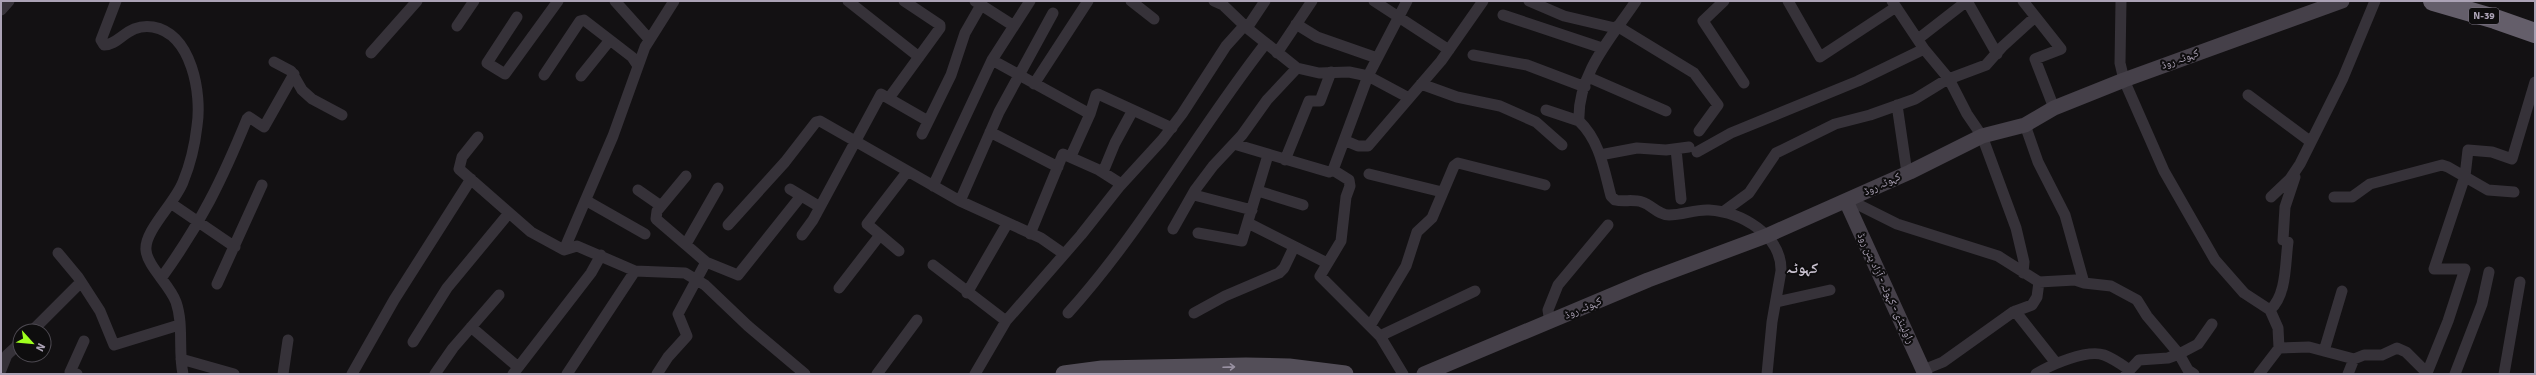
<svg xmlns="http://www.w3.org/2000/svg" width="2536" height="375" font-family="Signika,'Noto Naskh Arabic',sans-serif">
<rect width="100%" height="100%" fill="#131113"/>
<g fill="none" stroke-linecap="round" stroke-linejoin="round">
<path stroke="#363239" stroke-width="11" d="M116,1l-15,39 3,5c16,0 23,-22 49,-18 39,7 49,67 44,99 -2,18 -7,39 -14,56 -8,21 -39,49 -37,68 1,16 24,35 30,52 8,23 2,49 7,72
M615,1l34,38
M848,1l71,56
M975,1l39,25
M1131,1l23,18
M1214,1l9,4 24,23 50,40 22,5 30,-1 19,4 41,22
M1374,1l75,49
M1529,1l35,15 51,12
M1636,1c-24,36 -59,73 -57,120 21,20 25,49 32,75l4,4c9,2 18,-1 27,2 10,3 16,13 27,13 14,0 27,-6 40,-5 32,2 73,25 72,61l-9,51 -5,52
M1724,1l-21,20 41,62
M1788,1l32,56 76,-50
M1892,1l32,48 25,30 18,35 15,22 34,92 8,34 -1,11
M2023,1l38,48 -26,10 19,49
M2121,1l-1,62 4,17 40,91 51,89 29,33 26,17 8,18 1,20 30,-1 45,12 10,-4h18l15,-7 9,4 22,22
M1,10l8,-9
M1503,15l99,33
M517,17l-30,46 18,11 53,-73
M1296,24l21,13 60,21
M457,26l17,-25
M1617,26l77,47 24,32 -19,26
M1247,28l18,-27
M1918,39l49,-38 30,53
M371,53l46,-52
M1277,53l35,-52
M1473,55l54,10 58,22
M992,60l98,54
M274,62l17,9 11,19 10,9 30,16
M544,75l36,-54 4,-1 48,37 6,9
M581,76l29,-36
M1588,77l78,34
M1034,84l54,-83
M1421,84l36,13 43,9 36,16 26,23
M2248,95l63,47
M889,98l51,-70v-3l-36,-24
M1897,105l10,68
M1546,110l33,11
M990,132l68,35
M922,134l29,-59 14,-42 16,-28
M478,137l-16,20 -3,12 72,63 33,18 13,-4 58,25 50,2 20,12 43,41 57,48
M1346,141l12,5h10l73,-85 42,-60
M1234,144l95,28 4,-2 35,-94 39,-75
M1676,149l5,50
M1697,152l34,-19 127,-52 66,-32
M1600,155l37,-7 29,2 23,-3
M1071,156l19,-42 6,-19 2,-1 74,34
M1285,160l24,-59h11l11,-29
M1333,170l16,10 1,6 -4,11 -5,44 -21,35 60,60 23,38
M1103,172l12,-29 18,-33
M1369,174l73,18
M933,186l59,-126 38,-59
M790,189l30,18
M638,190l23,16
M1258,191l45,14
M1194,195l58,15
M2271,197l19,-18 10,-15 43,-86 32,-77
M2334,197h18l18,-13 72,-19 6,2 40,23 26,2
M1849,200l48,24 101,32 41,26 36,-2 9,3 -19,-68 -27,-53 -13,-37
M587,201l58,33
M960,201l39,-89 54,-99
M172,204l63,43
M1723,212l26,-19 27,-40 59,-29 35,-9 45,-16 31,-19 40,-15 16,-18 33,-30
M1248,223l79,40
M728,225l57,-63 31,-40 4,-1 140,80 81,37 23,16
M1173,229l22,-39 18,-24 29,-31 25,-35 30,-32
M1198,233l44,8 26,-86
M1030,234l33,-80 36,16 22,14
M802,235l11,-15 68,-126 47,27
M686,244l32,-56
M564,250l49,-114 32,-89 29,-46
M899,251l-32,-27 40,-52
M58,253l20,24 22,34 14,34 65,-20
M706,262l32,13 63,-79
M933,265l73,56
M162,277c39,-54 60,-97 85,-158l2,-2 15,10 30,-53
M2084,283l27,3 26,14 10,16 32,38 9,16 6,4
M217,284l45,-99
M839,288l41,-53
M967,293l40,-69
M1776,302l54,-12
M2270,310c17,-15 15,-47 18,-68l-5,-2 2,-33 10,-30
M2015,311l41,52
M1068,313c75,-83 129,-182 198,-270
M1194,313l31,-17 54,-23 5,-5 10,-21
M1550,322l-2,-12 10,-25 50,-60
M1370,326l36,-60 11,-34 15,-14 22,-52 4,-3 87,22
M471,327l47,40
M32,331l49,-49
M1380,336l95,-45
M413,342l34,-54 62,-75
M2324,351l18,-60
M181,359l53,15
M1,370l6,-15 13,-12
M1923,370l20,-8 70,-50 19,-7 5,-8 2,-15
M2427,373l21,-52 17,-52h-31l31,-93 3,-26 24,2 20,7 23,-77
M77,374l-7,-2 14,-31
M283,374l5,-34
M352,374l42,-74 77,-121
M435,374l18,-26 46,-53
M513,374l78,-101 10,-18
M567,374l68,-103
M657,374l11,-17 19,-21 -9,-22 28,-52 -50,-43 1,-8 29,-35
M877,374l40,-54
M975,374l31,-53 75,-86 38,-48 43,-47 20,-26 44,-68 18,-20
M2036,374c14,-9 51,-25 68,-19 8,3 17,9 24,14
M2126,374l13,-14 29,-2 11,-4 19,-10 14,-20
M2259,374l20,-26
M2348,374l6,-15
M2455,374l27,-70 7,-32
M2504,374l16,-92"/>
<path stroke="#454049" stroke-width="15" d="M1846,201l79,173
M1424,374l224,-94 118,-44 144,-64 72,-36 43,-11 29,-17 70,-28 218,-79"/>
<path stroke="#534e58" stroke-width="17" d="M1064,374l38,-5 144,-3 43,1 56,7"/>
<path stroke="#645e6a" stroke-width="20" d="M2433,1l62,18 40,14"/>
</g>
<defs><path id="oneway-shaft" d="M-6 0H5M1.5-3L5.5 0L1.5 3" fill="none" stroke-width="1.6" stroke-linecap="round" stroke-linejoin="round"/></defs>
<use stroke="#9991a2" href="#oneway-shaft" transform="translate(1229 367) rotate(-2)"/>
<g text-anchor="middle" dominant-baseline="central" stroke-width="4" stroke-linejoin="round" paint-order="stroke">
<rect fill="#0e0d0e" stroke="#7c7583" stroke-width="1" x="2469" y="8" width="30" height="16" rx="3"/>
<g font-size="10" font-weight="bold" fill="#aba2b5">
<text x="2484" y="16">N-39</text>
</g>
<g font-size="11" fill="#aba2b5" stroke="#0e0d0e">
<text transform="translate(2180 59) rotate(-20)">کہوٹہ روڈ</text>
<text transform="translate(1882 184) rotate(-25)">کہوٹہ روڈ</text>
<text transform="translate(1886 288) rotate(65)">راولپنڈی - کہوٹہ - آزاد پتن روڈ</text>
<text transform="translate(1583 308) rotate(-23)">کہوٹہ روڈ</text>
</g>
<g font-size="15" font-weight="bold" fill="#cac3d1" stroke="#0e0d0e">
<text x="1802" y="268">کہوٹہ</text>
</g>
</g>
<rect width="2536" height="375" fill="none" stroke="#aba2b5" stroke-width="4"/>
<g transform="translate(32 343) rotate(117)"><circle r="19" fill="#0e0d0e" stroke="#4d4951"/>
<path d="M0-3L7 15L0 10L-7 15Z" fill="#9fff1e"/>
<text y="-6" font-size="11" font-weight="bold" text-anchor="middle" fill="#aba2b5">N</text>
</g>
</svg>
